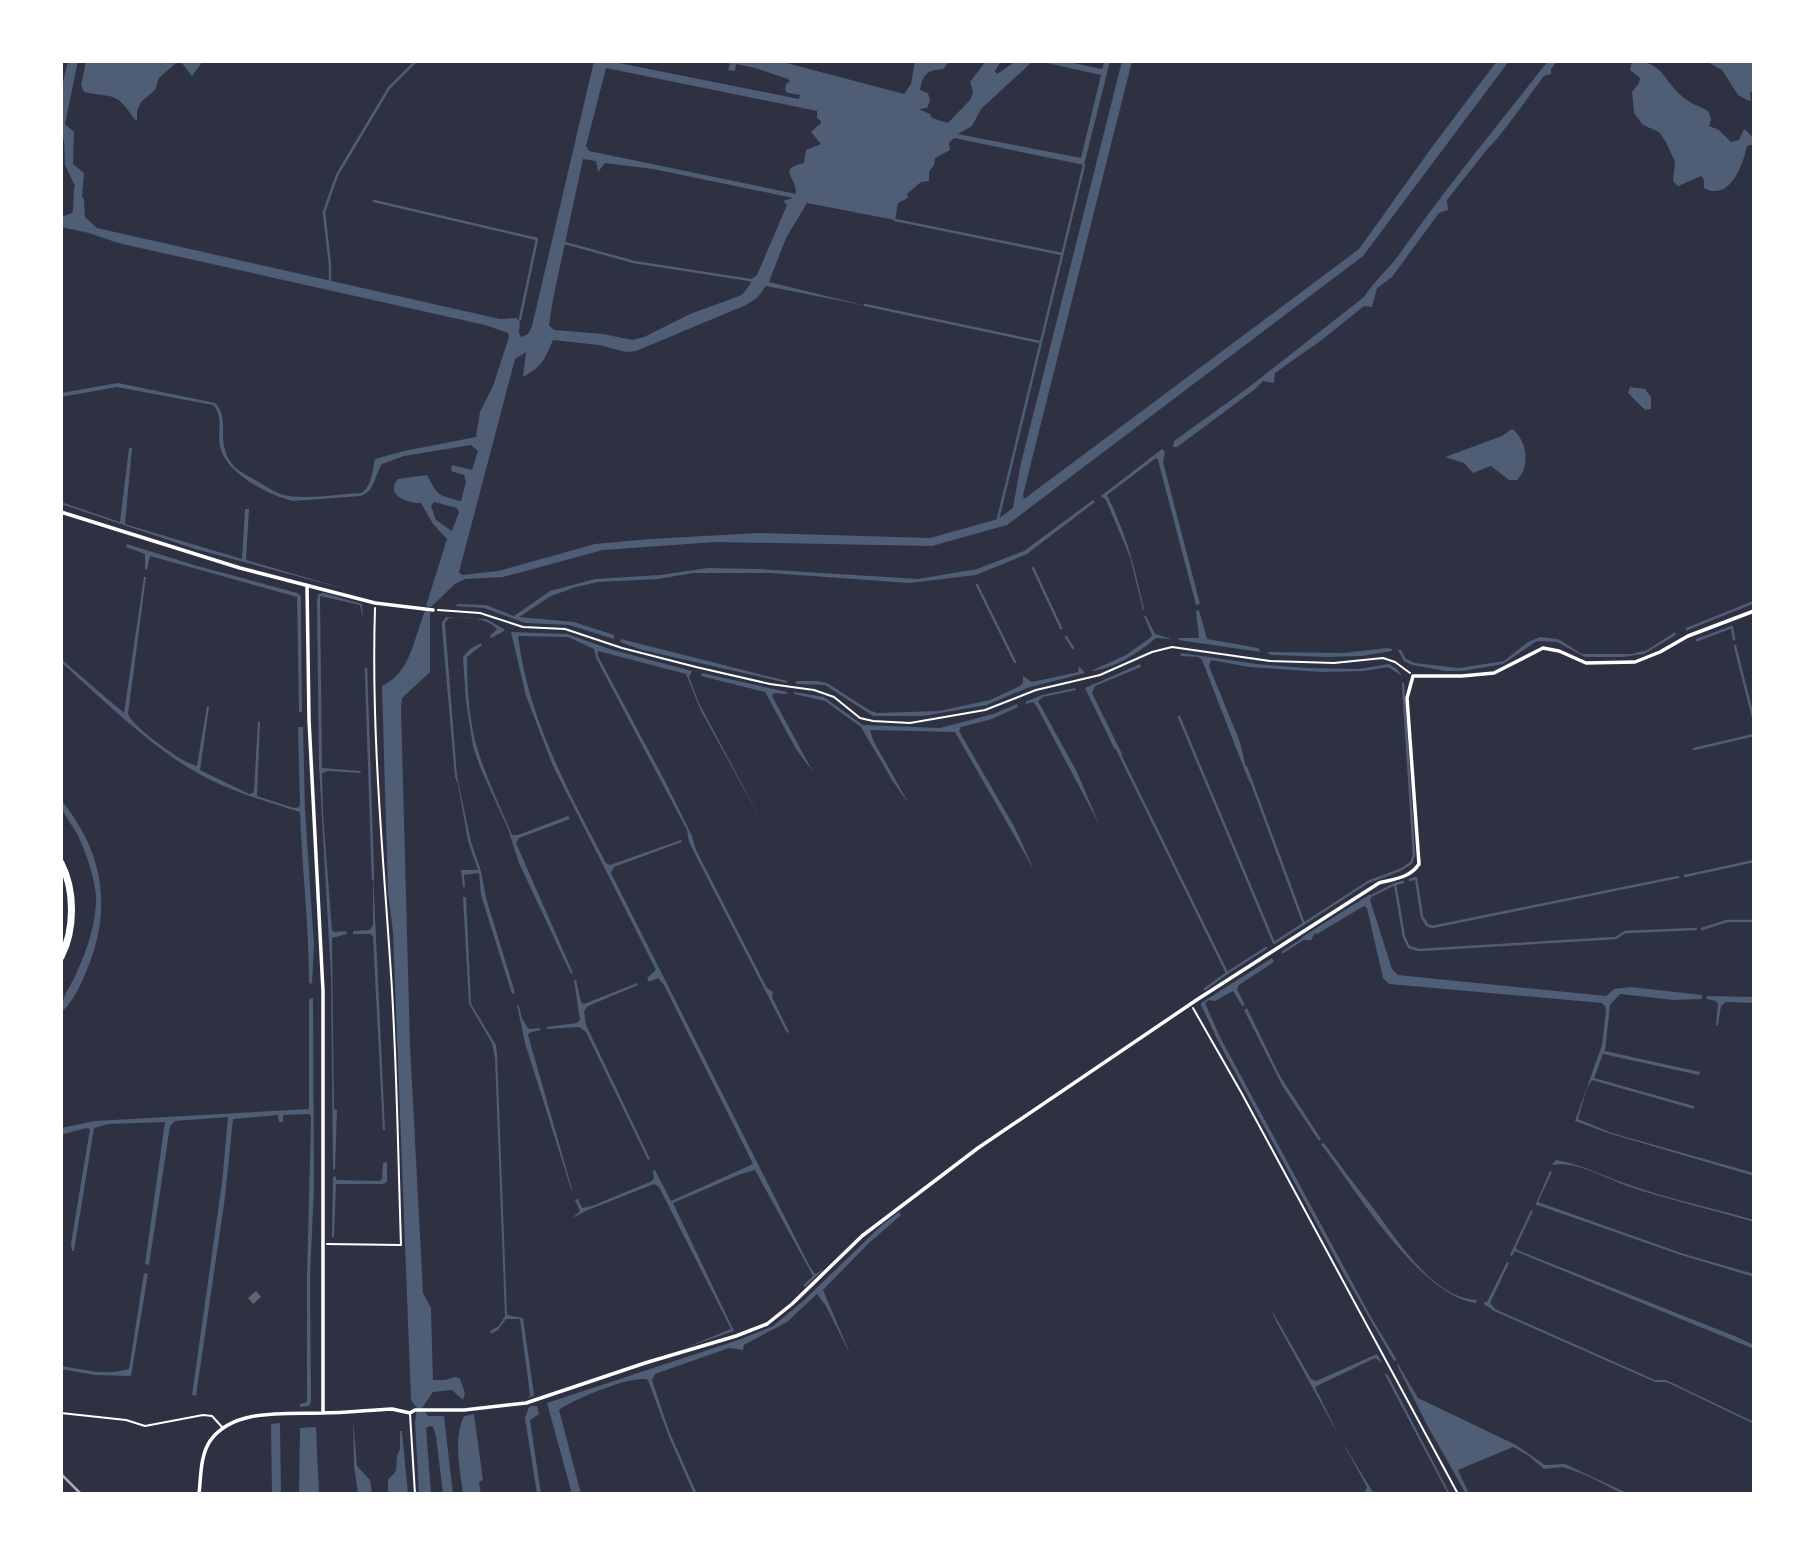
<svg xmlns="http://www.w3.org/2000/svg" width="1815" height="1555" font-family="Montserrat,sans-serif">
<rect width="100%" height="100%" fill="#2d3142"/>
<path fill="#4f5d75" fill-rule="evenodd" d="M68,61h10l-13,63 9,8 -1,32 11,9 -2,23 2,4 1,17 12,11 403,91 16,-1 4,3 -1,12 2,4 7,-3 4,-8 62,-265h15l190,38 1,-4 -12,-2 -3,-3 1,-6 4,-3 -2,-2 -33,-11 -19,-4 -1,7 -7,-1 2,-6 -6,-3h55l125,33 7,-10 4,-23h35l-7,8c-16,1 -20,5 -23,21l8,3 2,8 -3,7 -8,1 11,5 2,4 16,5 22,-23 3,-8 -3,-10 16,-21h15l-6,10 2,3 19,-13h17l-52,48 -9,17 -14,8 123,24 20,-83 -63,-14h26l38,8 3,-8h5l-26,104 -130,-27 -5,5 1,7 -15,8 -1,7 -5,7v9l-8,1 -14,12 1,4 -10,5 -3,17 -88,-17 -21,35 -17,44 98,24 -101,-20 -9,12 -11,7 -110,46 -10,1 -27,-7 -46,-5c-9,20 -10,26 -30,37l3,-25 -11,7 -56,213 3,3 36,-4 97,-27 55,-5 109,-6 171,5 68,-19 15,-11 7,-41 102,-406h10l-109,434 1,4 335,-250 73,-102 65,-86h12l-146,195 -356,269 -75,21 -216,-4 -113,8 -100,27 -38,2 -10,5 -24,23 -5,-1 21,-67 -14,-15 -12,-21c-14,1 -37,-9 -23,-24l29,-4c11,20 9,20 34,26l5,-19 -2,-7 -13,-4 1,-6 20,5 6,-19 -7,-6 -67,11 -22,8c-8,12 -6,26 -21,32l-68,5c-24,-5 -67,-28 -73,-54 -3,-13 4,-31 -7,-42l-96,-18 -56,10v-4l57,-10 97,20c13,13 5,30 10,47 3,13 13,21 25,27 11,6 22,15 34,18 21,5 55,-1 77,-2 11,-6 11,-22 14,-34l29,-8 72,-14 4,-25 13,-26 16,-49 -1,-4 -23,-8 -367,-82 -29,-10 -28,-6v-10l11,-4c3,-10 0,-17 3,-27l-10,-21 -1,-25 -3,-4v-45zM606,68l211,43v7l4,3v2l-10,9 10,12 -15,6 -2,13c-28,6 -7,14 -8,31l-207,-43 -3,-5zM583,159l13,2 2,11 7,-9 48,6 140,29 -10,3 4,4 -30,70 -7,5 1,3 -9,12 -52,19 -46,23 -12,3 -29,-6 -49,-4 -5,-5 4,-26zM434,502l23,6 2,4 -7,19 -16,-11 -5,-14z
M86,61h117l-11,15 -11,-14h-4l-18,16 -4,12 -14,12 -4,9v9h-2c-20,-30 -20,-21 -51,-28l-3,-7z
M1548,61h9l-6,8v5l-7,2c-10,13 -47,66 -55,71l-42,53 1,10 -9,3 -47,64 -15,11 -5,19 -8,-1 -41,33 -48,34 -1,10 -11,-2 -9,9 -77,57h-4l1,-6 75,-54 115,-90c9,-15 23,-26 34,-41 47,-67 99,-130 150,-195z
M1632,61c32,0 30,19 52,37 7,6 16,8 24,13l3,8 -2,7 10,4 12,12 8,-2 5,-11 10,9v6l-7,2c-4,19 -17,56 -43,42v-8l-3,-4 -23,10 -5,-5 2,-19 -9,-20 -7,-10 -16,-7 -9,-12 -2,-21 7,-9 1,-5 -10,-8z
M1706,61h48v28l-4,4 1,7 -2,1 -11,-6 -16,-25z
M1630,387l15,2 6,8v12l-6,1 -17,-17z
M1512,429c15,11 19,37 5,51h-8l-18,-14 -18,7 -9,-10 -19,-6 57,-21z
M129,448h3l-7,76 117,35 3,-50h4l-3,51 106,31 -157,-42 -134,-45v-2l59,20z
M1162,449l3,3 -2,10 37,142 -4,1 -38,-145 -2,-2 -49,37c20,41 27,70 37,114l-1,1 -13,-53 -24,-57 -5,-4z
M1093,500l2,2 -68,52 -51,21 -67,8 -139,-10h-77l-35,6 -60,3 -22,5 -25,9 -32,21 55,5 40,13v4l-45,-14 -44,-2 -41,-15 -29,-2 3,-2 28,1 28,11 36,-25 45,-12 65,-4 48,-7 52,1 158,10 59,-10 47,-18z
M127,544l67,21 103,28 4,3v15l1,101h-3l-2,-115 -147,-41 -3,14 -2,-1v-15l-19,-7z
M144,577h2l-18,137c6,14 54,49 69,52l10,-60 2,1 -9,63 49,24 4,-1 1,-3 4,-69 2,1 -3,74 37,12 5,-1 1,-3 -2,-77h5l2,83 9,136 -2,38 -3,-1c0,-57 -7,-114 -9,-171 -35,-11 -68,-20 -101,-38 -47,-26 -97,-75 -138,-112v-3l63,54z
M324,593l38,11 1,16 -3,-15 -40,-9 2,172 39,3 -1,2 -32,-2 -6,2 1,41 9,116 2,2 12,-1 1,3 -15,4 2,171 3,1 -2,60 -2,-1 -2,-193 -12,-210 -2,-165 1,-7z
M1199,610l8,29 51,9 3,4 -83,-12 1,-2h20l-3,-27z
M425,611l5,1v60l-28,26 -1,11 9,336 13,248 8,15 2,72h11l12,-3 4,2 5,14 -2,7 -11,-10 -19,2 -11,16 6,8h16l9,78h-10l-7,-58 -3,-9 -3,-1 -4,2 5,66h-12l-4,-72 2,-14 -6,-8 -18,-468 -5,-40 -6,-206c29,-13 32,-49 43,-75z
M1144,616h2l9,18 17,5 -16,-1c-18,15 -42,31 -65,33l35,-16 24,-17 2,-3z
M446,617l40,2 18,10v2l-13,7 -1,-2 7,-7c-11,-12 -32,-12 -48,-11l-4,5 12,153 14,66 10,29 5,27 29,95 -3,1 -31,-99 -2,-22 -15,2 1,12h-2l-2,-17h17l-10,-29 -10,-57 -3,-7 -13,-149v-6z
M511,632l56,2 46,16 79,21 -3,6 10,26 63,119 -61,-111 -15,-37 -88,-23v5l68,127 26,53 4,14 71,138 6,4 -1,5 17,35 -2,1 -91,-177 -7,-14 -2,-12 -91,-172 -2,-9 -26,-12 -50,-1c10,82 50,155 88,227l4,2 71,-25 1,2 -68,25 -3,6 199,394 5,7 9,-5 -19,18 -2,-2 10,-9 -58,-106 -14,4 -68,29 61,128 -52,18 49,-20 -72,-142 -5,-3 -66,26 -16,8 8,-7 -5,-11 3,-1 4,9 10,-2 60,-25 2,-3 -1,-7 2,-1 16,31 82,-37 -89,-179 -6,-7 -9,4 -2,-4 9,-8 -103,-204 -27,-70z
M1675,632l1,3 -32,19 -22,3h-37l-28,-15 -20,-1 -34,23 -40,7h-17l-34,-6 -8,-4 -6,-11h3l5,9 9,4 44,5 45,-7 24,-19 12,-5 18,2 24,15h49l16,-4z
M621,639l166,42v2l-145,-33 -22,-8z
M481,643l1,2 -15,12c0,32 2,67 12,97 9,28 22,54 33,81h6l50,-19 2,3 -51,19 -3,5 57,130 -2,1 -52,-111 -11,-34 -28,-62 -7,-21 -7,-45 -3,-44 7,-8z
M1387,648l5,1v2l-30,5 -34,1 -57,-2 -4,-3 76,1z
M1181,653l76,11 49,4 53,1 30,-5 8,5 5,7 -14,-9 -24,4 -41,1 -74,-5 -38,-7 -2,6 31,76 10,42 -48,-124 -4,-3 -18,-1z
M1140,664l1,3 -46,19 -3,7 31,63 -9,-8 -29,-60z
M1079,666l6,7 -58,15 -40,17 -64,11h-50l-48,-31 -29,-1v-3h21l10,2 42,27 8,3 62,-2 51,-11 30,-14 3,-3v-7l9,6 42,-9 4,-1z
M702,673l85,19v2l-13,-1 -2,3 41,76 -17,-23 -31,-57 -64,-16z
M1075,688l1,2 -33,7 -5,4 39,71 22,52 -62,-117 -4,-5 -7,2 -1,-2 17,-7z
M794,692l30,5 39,28 77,3 53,-14 24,-10 1,3 -26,12 -31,8 -2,4 56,97 19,42 -79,-138 -85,-2 3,10 36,64 -17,-24 -31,-53 -36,-26 -31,-7z
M61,800c43,52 52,110 25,172 -6,15 -13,29 -25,41 0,-16 9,-25 15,-39 11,-24 21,-52 20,-79 -2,-18 -9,-40 -17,-57 -5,-13 -18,-23 -18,-38z
M373,873l12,257h-2l-10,-193 -2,-3h-18v-3l17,-1 3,-5z
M1369,895h4l-3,5 22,69 6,6 208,21 8,-7 17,-2 71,8v4l-28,1 -54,-6 -10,11 -5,46 95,21 -1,3 -96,-21 -9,24 100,28v3l-102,-29 -5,8 -9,31 34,14 142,40v3l-146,-43 -33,-12 27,-76 4,-34 -1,-5 -3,-3 -213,-19 -6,-6 -16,-70 -3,-2 -47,28 -2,-1 -4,7h-7l-2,-3z
M463,897h3l5,107 25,41 1,9 10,261 16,3 11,77 -6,3 2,-3 -10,-76h-14l-8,11 -7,4 -1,-3 9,-5 6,-10 -10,-258 -3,-15 -23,-39z
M1272,958l2,4 -35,23 -2,4 8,16 -3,1 -9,-15 -18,10 -6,-1 -4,3 15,34 151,280 26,43 -3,1 -49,-85 -127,-235 -17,-36v-2z
M574,980h2l5,22 3,2 53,-21 1,2 -50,21 -4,5 2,14 64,134 -2,1 -62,-128 -7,-5 -32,2 -1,-2 31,-4 3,-3z
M1707,996l47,1v6l-28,-1 -5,4 -3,19h-2l2,-21 -2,-3 -10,-2z
M313,998l1,190 -4,88 1,126 -2,4 -9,1v-3l7,-2v-124l4,-160 -1,-4 -27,1v7h-4l-1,-7 -45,4 -8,78 -29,199 -4,-1 30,-212 6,-66 -53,4 -5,5 -21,139 -4,-1 20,-142 -57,2 -14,4 -20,123h-2l-1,-8 19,-114 -4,-1 -25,7v-7l34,-7 214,-12v-110z
M517,1005l2,1 3,13 7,10 11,-1v2l-11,3 -1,2 44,154h-1l-46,-146z
M1247,1008l33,68 41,63 -2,2 -36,-54 -39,-77z
M1324,1143c17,24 35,47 53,70 23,31 57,85 100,87l-1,3c-55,-6 -122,-115 -155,-159z
M1556,1160c26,4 51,18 77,26 39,14 81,22 121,34v2c-40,-12 -81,-21 -121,-34 -25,-8 -56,-28 -81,-23z
M387,1162v20l-4,2h-47l-2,53h-2l1,-61 3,1v3l43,1 3,-2 1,-16z
M1550,1171l2,1 -14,30 146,52 70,20v3l-76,-23 -141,-49 -2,1z
M1531,1210l2,1 -17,36 1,3 220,87 17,8v4l-227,-93 -12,-5 -3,5 -2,-1z
M899,1212l2,3 -32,28 -46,47 28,66 -25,-50 -9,-12 -30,28 -43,23 -1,5 -14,-2 -74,26 -3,6 17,51 28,63h-3l-25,-57 -21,-57c-14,-6 -76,20 -89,30l22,84h-9l-25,-91 194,-64 32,-13 30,-25 80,-77z
M1507,1262l2,1 -19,40 5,6 160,71h11l88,42v2l-77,-37 -11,-5h-11l-161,-71 -10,-7v-2h3z
M144,1273l4,1 -17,102 -36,-1 -34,-6v-3l36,6h18l14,-3z
M1271,1309l40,70 5,2 61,-27 5,9 -7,-5 -60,29 25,51 34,56h-10l3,-7 -90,-164z
M1398,1364l20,34 98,47 29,20 20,-1 64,30h-6l-37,-19 -23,-8 -19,2 -15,-13 -16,-9 -55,23 11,24h-3l-39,-69 -30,-60z
M1384,1373l4,2 62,119h-2z
M532,1406h5l2,8 -9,6 11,74h-4l-12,-76 4,-11z
M474,1414l9,66 -4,2 2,12h-18c-3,-25 -10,-55 1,-78z
M353,1419l4,47 13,14 2,14h-14l-4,-28z
M280,1423l1,71h-9l-1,-70z
M316,1427l3,67h-20l1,-66z
M400,1431h2l6,63h-20v-14l8,-9 1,-15 3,-7z"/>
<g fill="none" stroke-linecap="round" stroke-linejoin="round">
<path stroke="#4f5d75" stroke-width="2.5" d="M374,201l163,38 -17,80
M895,220l167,34
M565,243l69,19 116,18
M330,281v-16l-6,-53 13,-37 52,-87 27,-27
M865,305l175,37
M998,519l86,-354
M1033,568l28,60
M977,585l38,77
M1687,629l67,-27
M1066,637l7,11
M1697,640l35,-13 2,12
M1735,646l19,75
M366,669l7,210
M1179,717l95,226 94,-61 32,-12 11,-7 3,-8 -11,-171
M1694,749l60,-14
M1118,751l109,222 39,-25
M1246,767l58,157
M1685,876l69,-15
M1410,880l6,-2 6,39 5,8 5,2 246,-50
M1403,882l-8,2 9,53 5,10 10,3 197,-12 9,-6 71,-3
M1373,895l22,-11
M1702,929l25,-8h27
M1283,952l20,-13
M1205,989l22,-16"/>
</g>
<path fill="#626471" d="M256,1291l5,6 -8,7 -5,-6z"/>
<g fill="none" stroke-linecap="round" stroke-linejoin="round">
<path stroke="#fff" stroke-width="2" d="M438,610l42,3 43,14 42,2 57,19 74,19 74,17 44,6 20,7 26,21 13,3 37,2 75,-13 51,-20 64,-15 52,-23 20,-5 98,14 64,2 49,-5 12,4 15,11
M1193,1008l48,84 217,402
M327,1244l74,1c-3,-90 -4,-180 -10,-271 -8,-121 -20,-244 -16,-366"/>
<path stroke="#fff" stroke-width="2" d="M61,1413l65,7 19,6 58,-11 9,1 10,11
M410,1414l5,80"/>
<path stroke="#fff" stroke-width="3.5" d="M61,512l179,56 135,35 58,7
M307,585l2,135 14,271v422
M199,1494c2,-17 1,-38 11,-53 23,-33 76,-27 112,-28 23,0 47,-3 70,-4l18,4 5,-3h49l62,-7 119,-40 91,-27 31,-12 25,-20 70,-68 116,-88 220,-149 181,-116c15,-4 31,-5 40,-19l-12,-166 6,-22h49l32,-3 49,-25 16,3 27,12 49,-1 25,-10 28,-16 66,-25"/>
<path stroke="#fff" stroke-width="7" d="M61,863c14,27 14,66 0,94"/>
<path stroke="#abadb3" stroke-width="2.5" d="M61,1474l20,20"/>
</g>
<rect width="1815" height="1555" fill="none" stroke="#ffffff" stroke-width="126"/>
</svg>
